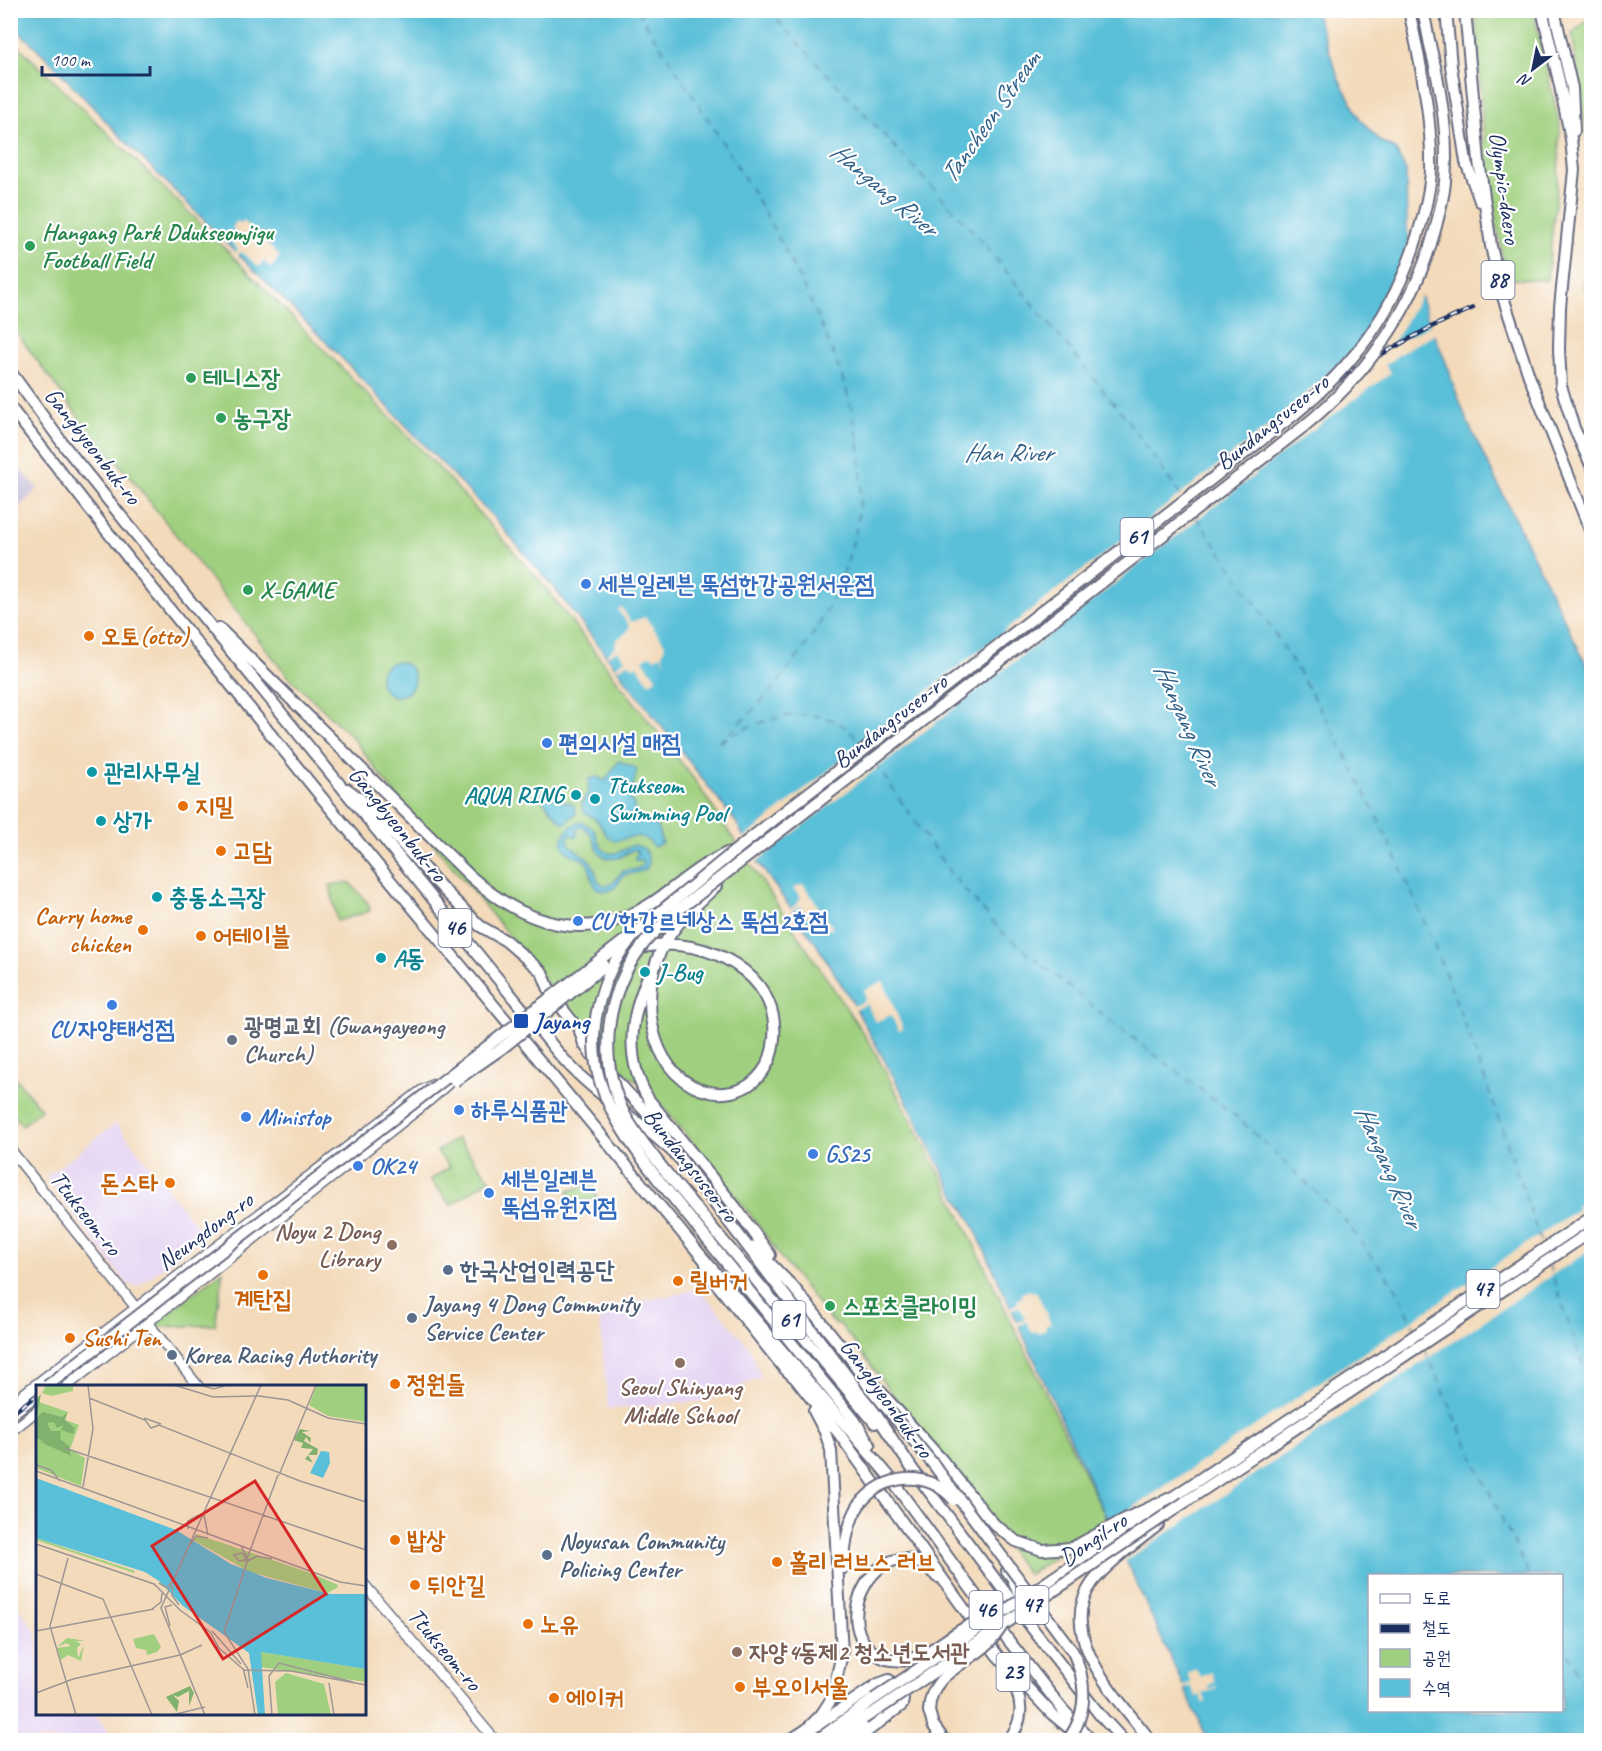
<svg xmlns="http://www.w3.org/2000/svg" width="1602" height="1751" font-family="Caveat,'Poor Story',sans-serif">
<rect width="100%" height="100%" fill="#fff"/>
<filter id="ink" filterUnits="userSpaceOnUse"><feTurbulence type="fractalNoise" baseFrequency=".0167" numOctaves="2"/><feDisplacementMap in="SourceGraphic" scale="12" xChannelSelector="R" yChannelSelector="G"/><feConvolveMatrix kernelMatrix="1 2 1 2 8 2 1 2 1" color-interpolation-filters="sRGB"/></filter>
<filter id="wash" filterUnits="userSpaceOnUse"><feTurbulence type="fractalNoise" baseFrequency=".008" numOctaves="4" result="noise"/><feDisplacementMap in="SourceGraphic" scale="24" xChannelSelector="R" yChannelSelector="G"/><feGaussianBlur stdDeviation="1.35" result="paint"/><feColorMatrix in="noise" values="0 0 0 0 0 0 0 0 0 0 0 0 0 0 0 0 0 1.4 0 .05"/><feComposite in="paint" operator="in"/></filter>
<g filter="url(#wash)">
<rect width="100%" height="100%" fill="#f3daba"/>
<path fill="#e4d3f2" d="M116,1123l88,112 -67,52 -10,-3 -81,-107z
M700,1289l50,59 11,29 -54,24 -99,8 -9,-99z
M13,1599l24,34 1,81h57l14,19 -1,7h-97l-1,-139z"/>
<path fill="#c6c0da" d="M11,460l27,28 -27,27h-1z"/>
<path fill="#a0d07f" stroke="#5e806e" stroke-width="1.5" d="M1475,11h58l27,114 -2,53 -11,102 -41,-1 -22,-135z
M1591,18v272l-7,-1 7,-124 -19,-132z
M11,39l198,193 231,237 100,112 153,197 178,267 70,131 167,346 -80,53 -188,-251 -5,1 -54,-67 -24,-35 -108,-134 -50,-33 -57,-80 -131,-160 -59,-79 -65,-62 -161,-203 -40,-45 -75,-102z
M349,882l19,21 2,8 -33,10 -7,-36z
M13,1075l28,34 -19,17 -11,-15v-33z
M457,1138l33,41 -39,26 -21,-25 20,-13 -13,-15z
M593,1183l4,15 -25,7 -4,-14z
M223,1271l-8,54 -59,2 -2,-3z"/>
<path fill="#5abfd8" stroke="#3a779b" stroke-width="1.5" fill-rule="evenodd" d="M10,11h1305l24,68 21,40 20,22 15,8 11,22 1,59 12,62 9,28 22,52 1,7 17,44 123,251v1066h-383l-238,-522 -15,-23 -54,-105 -51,-92 -35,-56 -60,-84 -19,-36 -181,-233 -61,-71 -156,-164 -218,-218 -75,-80 -34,-32zM1370,1576h192v134h-192z
M380 679a17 17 0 1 1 34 0a17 17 0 1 1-34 0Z
M619,761l18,8 -7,30 4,6 1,11 8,7 14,2 4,15 2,2 -9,5c-14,-18 -22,-8 -40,-6l-7,-5 -9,-15 -15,-10 -1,-8 6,-11 1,-13 8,-2 8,4z
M542,791l11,7 20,6 3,9 -10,10h-3l-25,-28v-3z
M582,822l12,7c4,13 9,31 27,22 6,-2 8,-5 14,-6l10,4c11,25 -5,22 -21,26 -3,3 -5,8 -8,11 -7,8 -19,6 -23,-4 -3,-7 -1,-15 -8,-21 -5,-4 -12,-5 -17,-9 -13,-12 1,-28 14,-30zM580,827c20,2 9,36 38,31 6,-2 11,-7 17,-9l3,4 -3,4v3h7l1,5 -6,4 -14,2 -11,13 -8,2 -7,-6c-3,-25 -14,-21 -28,-36l-1,-6 3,-4 5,3 2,-3 -2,-4z"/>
<path fill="#f3daba" d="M237,221l4,3 2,-3 37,35 -9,12 -6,-5v-3l-6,7 -18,-15 -3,3 -3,-2 3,-4 -6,-6 -1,-8 12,4 -11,-10z
M1411,234l11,59 -30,52 41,-22 4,10 -32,17 -20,15 6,8 -76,55 -560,435 -13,-23 198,-159 338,-262 82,-74 45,-84z
M621,607l10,15 14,-5 20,27 -3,11 4,8 -6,-8 -5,3 -6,-3 -6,5 13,18 -6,5 -13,-18 -4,2 -5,-5 -10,8 -2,-3 9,-8 -8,-9 -9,6 -2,-2 9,-7 1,-7 11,-8 3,-6 -12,-16z
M803,884l30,44 -4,2 -5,-8 -5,3 -4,-6h-6l-9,-13 -8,5 -2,-2 8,-5 -2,-2 5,-3 -7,-11z
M883,981l20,48 -4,2 -8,-16 -16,7 -8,-18 -14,6 -2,-3 14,-6 -1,-3 2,-1 -3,-6z
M1591,1195v54l-467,313 -17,-37 471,-316 -2,-3z
M1030,1290l2,2 4,-1 15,33 -6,2 1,3 -8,4 -1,-2 -5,2 -5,-11 -10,4 -1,-3 9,-4 -6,-12 -9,3 -1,-2 9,-5 -1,-3 5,-3 -2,-3z
M1196,1669l4,8 11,-5 4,10 -7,4 2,3 6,-3 1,2 -14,6 3,8 -2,1 -4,-8 -4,2 -5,-11 -9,4 -1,-3 10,-4 -4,-10z"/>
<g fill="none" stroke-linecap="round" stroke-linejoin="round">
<path stroke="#316189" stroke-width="1.5" stroke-dasharray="8 6" stroke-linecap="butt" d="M637,10c69,106 140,210 189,326 18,42 34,90 35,136 2,109 -65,204 -144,272 42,-27 111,-50 145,1
M768,10l206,222 152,186 55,78
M1196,517c60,84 115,170 162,262 77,149 131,309 184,467
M875,763l76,111 51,58 115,94 121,92 105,100 55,73 17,38
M1549,1265l43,127
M1425,1350l57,127 48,99
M1562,1640l30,61"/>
</g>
</g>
<g filter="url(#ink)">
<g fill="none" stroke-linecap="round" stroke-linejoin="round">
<defs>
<path id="secondary" d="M10,1149l188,237
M67,1386l363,-286 21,-19
M10,1404l412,-314 12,-6
M10,1432l28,-22
M364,1584l131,156"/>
<path id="primary" d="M1173,1497l419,-280
M1185,1502l407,-271
M1053,1578l107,-72
M839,1734l40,-25
M790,1740l16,-10 7,-2 65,-44 11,-4 14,19 -1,6 -46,35
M817,1740l57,-41
M844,1740l19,-13"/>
<path id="trunk" d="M1409,10l8,38
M1423,10l7,35
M1446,10l5,56 15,96 14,39
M1465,10l14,151 12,85 10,45 28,85 63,159
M1542,10l17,71 12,58 3,31 -14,137 -1,42 2,37 13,42 18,39
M1554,10l18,78 2,43
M10,371l56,77 59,73 435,534c36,42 83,66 122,106l191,249 40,60 119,158 68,87 23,25
M10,407l115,147 202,250 376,454 185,217 121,166 54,69 28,30
M219,628l250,247c53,48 113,70 178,31 20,-12 37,-28 56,-40 8,-5 16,-9 24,-13
M347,789l16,12 79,87 38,38 26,15 36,31 9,22 21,27
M615,960c11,-6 22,-12 34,-14 57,-9 131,27 125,92 -1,17 -8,33 -21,44 -12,10 -29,13 -43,10 -57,-12 -70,-85 -53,-132 11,-31 36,-52 59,-74
M649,974c-19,43 -25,84 0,126l87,108 34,47
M580,1031l4,13 7,10 56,59 19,25
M665,1171l210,252
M657,1178l173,212 25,31 15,24
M754,1247l39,40 59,73 90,100 44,55 9,10 21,16 26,9 30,-2 57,-31 50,-23
M706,1264l6,14 71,89 12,11 45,57 157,220 55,59 28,23
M814,1411l11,21 6,18 11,204 -10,43
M10,1415l28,-21
M844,1568c0,-23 3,-44 15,-63
M1007,1571l6,8 10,27
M886,1659c-70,-28 -1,-144 51,-82
M1008,1673c14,23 19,46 0,67
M929,1711l4,14 11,15
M806,1730l15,-15 15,-23
M1150,1740c-30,-40 -96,-104 -58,-157 16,-21 45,-41 66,-58"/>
</defs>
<use href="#secondary" stroke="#676b7e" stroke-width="12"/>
<use href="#primary" stroke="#676b7e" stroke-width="14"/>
<use href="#trunk" stroke="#676b7e" stroke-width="14"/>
<use href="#secondary" stroke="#fff" stroke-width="9"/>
<use href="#primary" stroke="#fff" stroke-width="10"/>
<use href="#trunk" stroke="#fff" stroke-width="10"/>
<defs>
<path id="rail" d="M47,1386l1271,-990 33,-25 80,-44 42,-19
M10,1415l28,-21"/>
</defs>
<use href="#rail" stroke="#1b2f5e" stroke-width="4.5"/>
<use href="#rail" stroke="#fff" stroke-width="2" stroke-dasharray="7" stroke-linecap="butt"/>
<defs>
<path id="primary-bridge" d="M874,1699l179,-121
M879,1709l306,-207"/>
<path id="trunk-bridge" d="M455,1081l46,-32 103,-83
M665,1171c-14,-18 -29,-36 -40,-56 -28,-55 -20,-120 17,-169 10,-13 23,-24 35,-35l626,-484c64,-52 110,-117 132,-197 4,-16 9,-33 10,-49 4,-45 -4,-92 -15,-136
M657,1178c-51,-65 -84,-121 -48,-204 16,-39 52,-62 83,-88 44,-37 90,-73 136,-108 155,-122 311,-243 467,-364 59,-49 100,-103 122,-177 7,-22 13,-44 14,-67 1,-41 -6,-82 -14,-122
M852,1360l15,24 67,81 139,187c14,30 15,61 -5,88
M47,1386l577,-445
M859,1505c25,-32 68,-36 95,-5
M886,1659c35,9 57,-22 86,-35 7,-3 16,-5 23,-7
M929,1711c1,-38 36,-45 59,-67 5,-5 10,-12 14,-18"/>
</defs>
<use href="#primary-bridge" stroke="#676b7e" stroke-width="14" stroke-linecap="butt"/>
<use href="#trunk-bridge" stroke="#676b7e" stroke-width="14" stroke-linecap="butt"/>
<use href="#primary-bridge" stroke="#fff" stroke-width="10"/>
<use href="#trunk-bridge" stroke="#fff" stroke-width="10"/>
</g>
</g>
<g fill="#2e9e5b" stroke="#fff" stroke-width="2">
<circle cx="30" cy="246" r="6"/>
<circle cx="191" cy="378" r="6"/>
<circle cx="221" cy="418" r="6"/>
<circle cx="248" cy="590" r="6"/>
<circle cx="830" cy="1306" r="6"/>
</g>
<g fill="#3f7fe0" stroke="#fff" stroke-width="2">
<circle cx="586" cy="584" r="6"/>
<circle cx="547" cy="743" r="6"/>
<circle cx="578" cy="921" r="6"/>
<circle cx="112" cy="1005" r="6"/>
<circle cx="459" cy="1110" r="6"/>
<circle cx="246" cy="1117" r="6"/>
<circle cx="813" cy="1154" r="6"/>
<circle cx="358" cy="1166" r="6"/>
<circle cx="489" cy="1193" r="6"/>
</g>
<g fill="#e8710a" stroke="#fff" stroke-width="2">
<circle cx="89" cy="636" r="6"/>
<circle cx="183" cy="806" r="6"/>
<circle cx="221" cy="851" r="6"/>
<circle cx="143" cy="930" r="6"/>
<circle cx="201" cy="936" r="6"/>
<circle cx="170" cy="1183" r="6"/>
<circle cx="263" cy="1275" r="6"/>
<circle cx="678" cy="1281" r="6"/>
<circle cx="70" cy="1338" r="6"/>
<circle cx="395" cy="1384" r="6"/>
<circle cx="395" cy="1540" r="6"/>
<circle cx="777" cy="1562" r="6"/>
<circle cx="415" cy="1585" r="6"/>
<circle cx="528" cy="1624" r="6"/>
<circle cx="740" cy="1687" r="6"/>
<circle cx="554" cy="1698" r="6"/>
</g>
<g fill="#0f9aa8" stroke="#fff" stroke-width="2">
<circle cx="92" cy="772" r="6"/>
<circle cx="576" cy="795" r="6"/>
<circle cx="595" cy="799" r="6"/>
<circle cx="101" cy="821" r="6"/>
<circle cx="157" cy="897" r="6"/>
<circle cx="381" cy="958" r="6"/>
<circle cx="645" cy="972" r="6"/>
</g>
<rect fill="#1a4fb4" stroke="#fff" stroke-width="2" x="513" y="1013" width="16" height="16" rx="3"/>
<circle fill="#6b7280" stroke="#fff" stroke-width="2" cx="232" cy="1040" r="6"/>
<g fill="#8d6e63" stroke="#fff" stroke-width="2">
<circle cx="392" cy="1245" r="6"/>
<circle cx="680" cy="1363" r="6"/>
<circle cx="737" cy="1652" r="6"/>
</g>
<g fill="#5c6f8a" stroke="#fff" stroke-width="2">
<circle cx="448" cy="1270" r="6"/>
<circle cx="412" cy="1318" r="6"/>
<circle cx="172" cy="1355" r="6"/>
<circle cx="547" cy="1555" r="6"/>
</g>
<g text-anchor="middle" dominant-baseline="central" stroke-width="4.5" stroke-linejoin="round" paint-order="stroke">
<g fill="#fff" stroke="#5f6d8e" stroke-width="1.5">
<rect x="1481.5" y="261" width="33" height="38" rx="4.5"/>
<rect x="1120.5" y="518" width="33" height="38" rx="4.5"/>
<rect x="438.5" y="909" width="33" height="38" rx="4.5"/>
<rect x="1466.5" y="1270" width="33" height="38" rx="4.5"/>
<rect x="772.5" y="1301" width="33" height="38" rx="4.5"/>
<rect x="1015.5" y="1586" width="33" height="38" rx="4.5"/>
<rect x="969.5" y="1591" width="33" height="38" rx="4.5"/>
<rect x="996.5" y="1653" width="33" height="38" rx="4.5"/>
</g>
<g font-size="22" font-weight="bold" fill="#1b2f5e">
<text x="1498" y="280">88</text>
<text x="1137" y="537">61</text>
<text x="455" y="928">46</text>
<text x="1483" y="1289">47</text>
<text x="789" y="1320">61</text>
<text x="1032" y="1605">47</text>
<text x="986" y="1610">46</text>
<text x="1013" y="1672">23</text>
</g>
<g font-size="24" fill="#1b2f5e" stroke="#fff">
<text transform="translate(1505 188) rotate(82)">Olympic-daero</text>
<text transform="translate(1272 422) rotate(-39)">Bundangsuseo-ro</text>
<text transform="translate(93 446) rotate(52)">Gangbyeonbuk-ro</text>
<text transform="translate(890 721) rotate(-38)">Bundangsuseo-ro</text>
<text transform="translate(398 824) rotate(51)">Gangbyeonbuk-ro</text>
<text transform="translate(691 1165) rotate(52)">Bundangsuseo-ro</text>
<text transform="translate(86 1213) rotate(52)">Ttukseom-ro</text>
<text transform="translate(205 1231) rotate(-37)">Neungdong-ro</text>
<text transform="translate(887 1398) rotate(54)">Gangbyeonbuk-ro</text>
<text transform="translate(1093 1539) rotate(-34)">Dongil-ro</text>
<text transform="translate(445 1649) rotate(50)">Ttukseom-ro</text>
</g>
<g font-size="24" font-weight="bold" fill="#27864d" stroke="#fff" text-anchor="start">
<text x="42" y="232">Hangang Park Ddukseomjigu<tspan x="42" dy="28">Football Field</tspan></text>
<text x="203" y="378">테니스장</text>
<text x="233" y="418">농구장</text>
<text x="260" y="590">X-GAME</text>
<text x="842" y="1306">스포츠클라이밍</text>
</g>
<g font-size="24" font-weight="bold" fill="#366cbe" stroke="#fff" text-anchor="start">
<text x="598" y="584">세븐일레븐 뚝섬한강공원서운점</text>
<text x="559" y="743">편의시설 매점</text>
<text x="590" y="921">CU 한강르네상스 뚝섬2호점</text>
<text x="112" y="1029" text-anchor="middle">CU 자양태성점</text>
<text x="471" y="1110">하루식품관</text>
<text x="258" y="1117">Ministop</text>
<text x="825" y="1154">GS25</text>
<text x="370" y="1166">OK24</text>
<text x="501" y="1179">세븐일레븐<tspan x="501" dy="28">뚝섬유원지점</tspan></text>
</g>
<g font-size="24" font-weight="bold" fill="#c56008" stroke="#fff" text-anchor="start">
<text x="101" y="636">오토(otto)</text>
<text x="195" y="806">지밀</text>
<text x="233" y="851">고담</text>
<text x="131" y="916" text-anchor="end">Carry home<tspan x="131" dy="28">chicken</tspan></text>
<text x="213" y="936">어테이블</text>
<text x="158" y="1183" text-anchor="end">돈스타</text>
<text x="690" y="1281">릴버거</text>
<text x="263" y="1299" text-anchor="middle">계탄집</text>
<text x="82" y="1338">Sushi Ten</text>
<text x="407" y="1384">정원들</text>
<text x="407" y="1540">밥상</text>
<text x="789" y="1562">홀리 러브스 러브</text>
<text x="427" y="1585">뒤안길</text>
<text x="540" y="1624">노유</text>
<text x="752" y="1687">부오이서울</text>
<text x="566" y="1698">에이커</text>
</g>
<g font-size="24" font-weight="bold" fill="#0d838f" stroke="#fff" text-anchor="start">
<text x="104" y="772">관리사무실</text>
<text x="607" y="785">Ttukseom<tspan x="607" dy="28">Swimming Pool</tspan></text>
<text x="564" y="795" text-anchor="end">AQUA RING</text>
<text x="113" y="821">상가</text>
<text x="169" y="897">충동소극장</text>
<text x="393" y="958">A동</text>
<text x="657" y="972">J-Bug</text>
</g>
<g font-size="24" font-weight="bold" fill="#164399" stroke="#fff" text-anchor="start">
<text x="534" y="1021">Jayang</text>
</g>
<g font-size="24" font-weight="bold" fill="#5b616d" stroke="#fff" text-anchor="start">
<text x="244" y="1026">광명교회 (Gwangayeong<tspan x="244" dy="28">Church)</tspan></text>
</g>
<g font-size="24" font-weight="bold" fill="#785e54" stroke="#fff" text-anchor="end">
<text x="380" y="1231">Noyu 2 Dong<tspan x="380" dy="28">Library</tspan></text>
<text x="680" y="1387" text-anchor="middle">Seoul Shinyang<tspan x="680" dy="28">Middle School</tspan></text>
<text x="749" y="1652" text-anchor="start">자양4동제2 청소년도서관</text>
</g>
<g font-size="24" font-weight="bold" fill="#4e5e75" stroke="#fff" text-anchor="start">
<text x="460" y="1270">한국산업인력공단</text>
<text x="424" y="1304">Jayang 4 Dong Community<tspan x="424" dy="28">Service Center</tspan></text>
<text x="184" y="1355">Korea Racing Authority</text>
<text x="559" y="1541">Noyusan Community<tspan x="559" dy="28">Policing Center</tspan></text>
</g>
<g font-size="26" font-style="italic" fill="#316189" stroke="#fff">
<text transform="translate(990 117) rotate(-55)">Tancheon Stream</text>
<text transform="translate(884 189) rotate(40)">Hangang River</text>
<text x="1008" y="452">Han River</text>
<text transform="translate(1188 724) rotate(66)">Hangang River</text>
<text transform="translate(1389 1166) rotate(66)">Hangang River</text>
</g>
</g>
<g transform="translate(36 1385)">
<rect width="330" height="330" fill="#f3daba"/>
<path d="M10,0h27v6l-22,5 -9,-3zM281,0h49v37l-38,-6 -19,-11zM0,16l32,11 -3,8 14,5 -9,24 15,9 -4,28 -45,-18zM160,149l117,40 25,11 -1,3 -10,5 -77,-21 -57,-32zM0,153l99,33 -1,2 -98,-33zM118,249l7,13 -4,5 -10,3 -1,-5 -10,-2 -3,-9zM31,253l7,1 11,2h-9l5,3 -4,4 1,10 6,-13 -3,16 -13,-6 -7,5 -4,-12 14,-2 -5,-3 -9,4zM226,267l104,17v13l-106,-15 -2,-13zM250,288l38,11 7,31h-53l-3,-33z" fill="#a0d07f"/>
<path d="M5,9l-4,23 6,-5 19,5 5,-4 -2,7 10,8 -2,6 -12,-4 2,-5 -6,3 -3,-6 -7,1 4,8h10l-1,8 9,7 2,11 8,10 -10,-12 -33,-15 9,3 -9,-6v-38zM264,44l10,2 -8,1 9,6 -1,5 -4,-6 -2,4 14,8 -1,6h-9l5,8 -8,-4 8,-10 -12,-1 2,-5 -10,-3zM154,301l4,7 -5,13v-15l-11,6 -5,-2 6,6 -2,11 -11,-15z" fill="#80b26e"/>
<path d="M285,66l8,1 1,11 -7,15 -13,-5zM0,93l140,52 55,34 36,14 64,16h35v75l-105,-17 4,63h-7l-9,-62 -66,-47 -24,-25 -14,-9 -109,-34z" fill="#5abfd8"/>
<path fill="none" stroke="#5abfd8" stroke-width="3" d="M0,111l19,7 8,-10 -2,12 4,6 74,30 45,26 56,13M0,122l84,32 54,35M142,192l52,33M208,196l6,-6v22l21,16 95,34M198,226l132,37"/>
<path fill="none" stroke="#9d9695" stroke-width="1.5" d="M138,0l39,12 46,-1 29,4 40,18 38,6M164,0l14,4 13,-4M53,13l56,22 6,8 8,-3 141,56 66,21M108,33l17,6M29,63l301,102M0,80l15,5 9,11M0,86l304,111 26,4M243,90l37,-90M47,102l10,-58 -5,-44M168,130l4,20M152,144v-8l11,-6M0,159l118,40 26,26 30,22 9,16 25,22 47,1 75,14M154,160l6,-9 12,2M205,161l7,13 -24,73 24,37 7,46M32,173l-18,68 26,89M212,176l9,-5 15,3M209,177v-5l-3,-4 -8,2 5,6 5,-1h1l1,-1h1l1,-3 30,-81M0,189l67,25 49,116M123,198l8,5 6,-9M137,200l-1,10 7,10M116,224l9,-7 1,-9M134,241l-5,-19 7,-2M0,246l118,-22M176,246l29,33M207,283l5,20M293,298l5,32M0,308l37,-14 107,-24 22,-10M136,330l33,-8M169,330l-44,-107 100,-223M236,330l-3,-39 10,-13 74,19"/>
<path fill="#d62828" fill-opacity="0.15" stroke="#d62828" stroke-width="3" d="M219,96l71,113 -103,65 -71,-113z"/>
<rect width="330" height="330" fill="none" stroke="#1b2f5e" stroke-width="3"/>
</g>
<rect width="1602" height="1751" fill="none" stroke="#fff" stroke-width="36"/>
<rect x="1368" y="1574" width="195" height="138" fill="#ffffff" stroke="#a4acbf" stroke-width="1.5"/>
<rect x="1380" y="1594" width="30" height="9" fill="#ffffff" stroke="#a4acbf" stroke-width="1.5"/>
<text x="1422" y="1604" font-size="18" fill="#1b2f5e">도로</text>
<rect x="1380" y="1624" width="30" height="9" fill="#1b2f5e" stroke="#a4acbf" stroke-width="1.5"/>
<text x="1422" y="1634" font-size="18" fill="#1b2f5e">철도</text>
<rect x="1380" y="1649" width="30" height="18" fill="#a0d07f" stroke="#a4acbf" stroke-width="1.5"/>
<text x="1422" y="1664" font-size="18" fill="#1b2f5e">공원</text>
<rect x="1380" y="1679" width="30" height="18" fill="#5abfd8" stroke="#a4acbf" stroke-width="1.5"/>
<text x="1422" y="1694" font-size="18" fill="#1b2f5e">수역</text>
<g transform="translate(1533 69) rotate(212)" stroke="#ffffff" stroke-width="4.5" paint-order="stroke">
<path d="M0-4.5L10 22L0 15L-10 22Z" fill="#1b2f5e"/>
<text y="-9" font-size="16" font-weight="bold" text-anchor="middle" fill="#1b2f5e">N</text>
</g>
<path d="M42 66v9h108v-9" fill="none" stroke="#1b2f5e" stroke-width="3"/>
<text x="51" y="66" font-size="18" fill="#1b2f5e" stroke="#ffffff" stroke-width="4.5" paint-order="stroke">100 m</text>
</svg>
